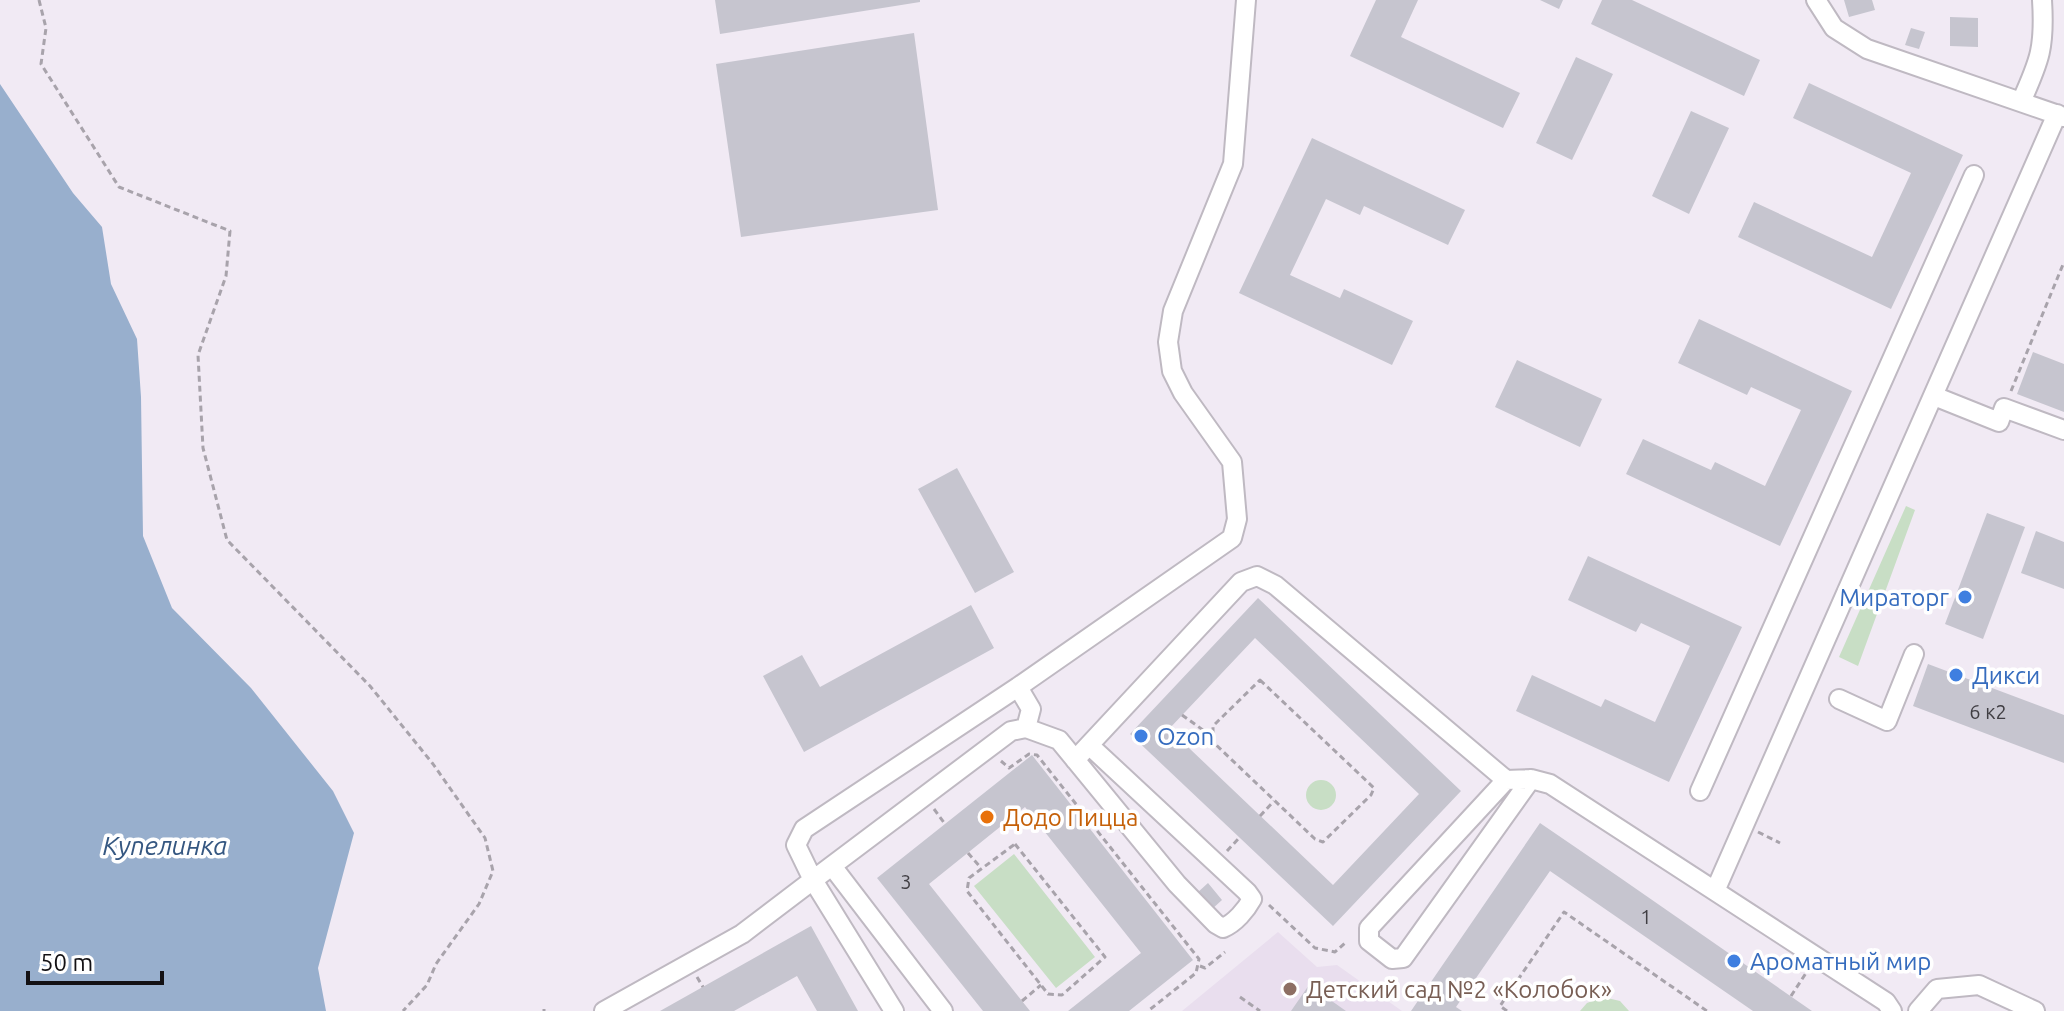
<svg xmlns="http://www.w3.org/2000/svg" width="2064" height="1011" font-family="Ubuntu,sans-serif">
<rect width="100%" height="100%" fill="#f1eaf4"/>
<path fill="#e9deee" d="M1278,932l39,35 20,-2 65,46h-220z"/>
<path fill="#c8dec5" d="M1906,506l9,4 -57,156 -19,-9z
M1306 795a15 15 0 1 1 30 0a15 15 0 1 1-30 0Z
M1014,854l81,103 -39,31 -82,-102z
M1603,997l17,4 9,10h-49l7,-8z"/>
<path fill="#98afcd" d="M0,84l73,109 29,34 9,57 26,55 4,58 2,139 29,72 79,80 82,103 21,42 -36,135 8,43h-326z"/>
<path fill="#c6c5cf" fill-rule="evenodd" d="M715,0h205v2l-200,32z
M1376,0h42l-17,37 119,56 -17,35 -153,-72z
M1540,0h23l-4,9z
M1602,0h30l128,60 -16,36 -153,-72z
M1844,0h28l3,10 -26,7z
M1950,17l28,1v29l-28,-1z
M1911,28l14,4 -6,17 -14,-4z
M914,33l24,177 -197,27 -25,-173z
M1576,57l37,17 -41,86 -36,-17z
M1809,83l154,72 -72,154 -153,-72 16,-35 118,55 39,-84 -118,-55z
M1691,111l38,17 -40,86 -37,-18z
M1312,138l153,72 -17,35 -84,-39 -4,9 -34,-16 -36,76 50,23 4,-9 69,32 -21,44 -153,-72z
M1699,319l153,72 -72,155 -154,-72 17,-35 68,31 4,-8 50,24 36,-76 -50,-23 -4,8 -69,-32z
M2033,352l31,12v48l-47,-18z
M1517,360l85,39 -22,48 -85,-40z
M957,468l57,104 -39,21 -57,-104z
M1987,513l38,14 -42,112 -38,-15z
M2036,531l28,11v47l-43,-16z
M1588,556l154,71 -73,155 -153,-71 16,-36 69,32 4,-8 50,23 35,-76 -49,-23 -5,9 -68,-32z
M1258,598l203,193 -128,135 -203,-192zM1255,638l164,156 -86,91 -164,-156z
M971,605l23,43 -190,104 -41,-76 39,-21 18,32z
M1928,664l136,51v48l-151,-57z
M1032,755l161,205 -64,51h-61l73,-58 -116,-146 -96,77 101,127h-47l-106,-133z
M1540,823l79,54 193,134h-59l-203,-140 -94,136 6,4h-51z
M1208,883l14,17 -11,10 -14,-17z
M811,926l47,85h-41l-20,-35 -63,35h-74z
M1309,985l37,26h-55z"/>
<g fill="none" stroke-linecap="round" stroke-linejoin="round">
<defs>
<path id="minor" d="M1816,0l18,28 33,21 197,68
M2021,102c19,-42 24,-55 21,-102
M1934,396l65,26 5,-14 60,22
M1018,687l13,22 -5,19
M1839,699l48,22 27,-67
M1075,760l166,-178 16,-6 18,9 231,195 25,-1 19,5 336,218 6,9
M1506,780l-137,148v13l23,18 11,-1 128,-179
M1700,791l274,-616
M832,866l111,145
M1715,891l342,-777
M604,1011l138,-77 71,-54 -17,-35 8,-16 214,-142 214,-149 5,-19 -5,-57 -49,-69 -11,-22 -4,-29 5,-31 60,-147 13,-164
M894,1011l-81,-131 198,-149 15,-3 33,12 118,144 39,40 7,4c12,-5 23,-18 29,-29l-5,-7 -158,-147
M1918,1011l19,-22 42,-4 56,26"/>
</defs>
<use href="#minor" stroke="#bfb9c2" stroke-width="22"/>
<path stroke="#a8a3ab" stroke-width="3" stroke-dasharray="6 4" stroke-linecap="butt" d="M39,0l7,28 -5,36 78,123 111,44 -4,45 -28,79 5,93 24,92 143,146 63,78 52,74 8,33 -14,33 -43,60 -9,21 -24,26
M2011,391l53,-129
M1260,680l114,108 -3,7 -48,47 -8,-3 -102,-97v-16z
M1182,715l28,20
M1001,761l8,7 20,-14 8,1 162,204 -3,14 -48,38
M934,809l11,15
M1260,816l14,-15
M1758,832l22,11
M1015,844l90,113 -43,38 -14,-1 -81,-103 2,-13z
M1227,851l12,-13
M968,853l13,15
M1269,905l46,43 20,4 10,-9
M1200,966l5,2 20,-16
M697,977l6,10
M1791,996l17,-26
M1240,997l20,14
M1022,1001l19,-16
M544,1009v2
M1507,1011l-7,-5 64,-94 143,99"/>
<use href="#minor" stroke="#fff" stroke-width="18"/>
</g>
<g fill="#3f7fe0" stroke="#fff" stroke-width="3">
<circle cx="1965" cy="597" r="8"/>
<circle cx="1956" cy="675" r="8"/>
<circle cx="1141" cy="736" r="8"/>
<circle cx="1734" cy="961" r="8"/>
</g>
<circle fill="#e8710a" stroke="#fff" stroke-width="3" cx="987" cy="817" r="8"/>
<circle fill="#8d6e63" stroke="#fff" stroke-width="3" cx="1290" cy="989" r="8"/>
<g text-anchor="middle" dominant-baseline="central" stroke-width="7" stroke-linejoin="round" paint-order="stroke">
<g font-size="20" fill="#403e43">
<text x="1988" y="711">6 к2</text>
<text x="906" y="881">3</text>
<text x="1646" y="916">1</text>
</g>
<g font-size="24" fill="#366cbe" stroke="#fff" text-anchor="start">
<text x="1949" y="597" text-anchor="end">Мираторг</text>
<text x="1972" y="675">Дикси</text>
<text x="1157" y="736">Ozon</text>
<text x="1750" y="961">Ароматный мир</text>
</g>
<g font-size="24" fill="#c56008" stroke="#fff" text-anchor="start">
<text x="1003" y="817">Додо Пицца</text>
</g>
<g font-size="24" fill="#785e54" stroke="#fff" text-anchor="start">
<text x="1306" y="989">Детский сад №2 «Колобок»</text>
</g>
<g font-size="26" font-style="italic" fill="#355781" stroke="#fff">
<text x="165" y="845">Купелинка</text>
</g>
</g>
<path d="M28 971v12h134v-12" fill="none" stroke="#131114" stroke-width="4"/>
<text x="40" y="971" font-size="24" fill="#131114" stroke="#ffffff" stroke-width="6" paint-order="stroke">50 m</text>
</svg>
